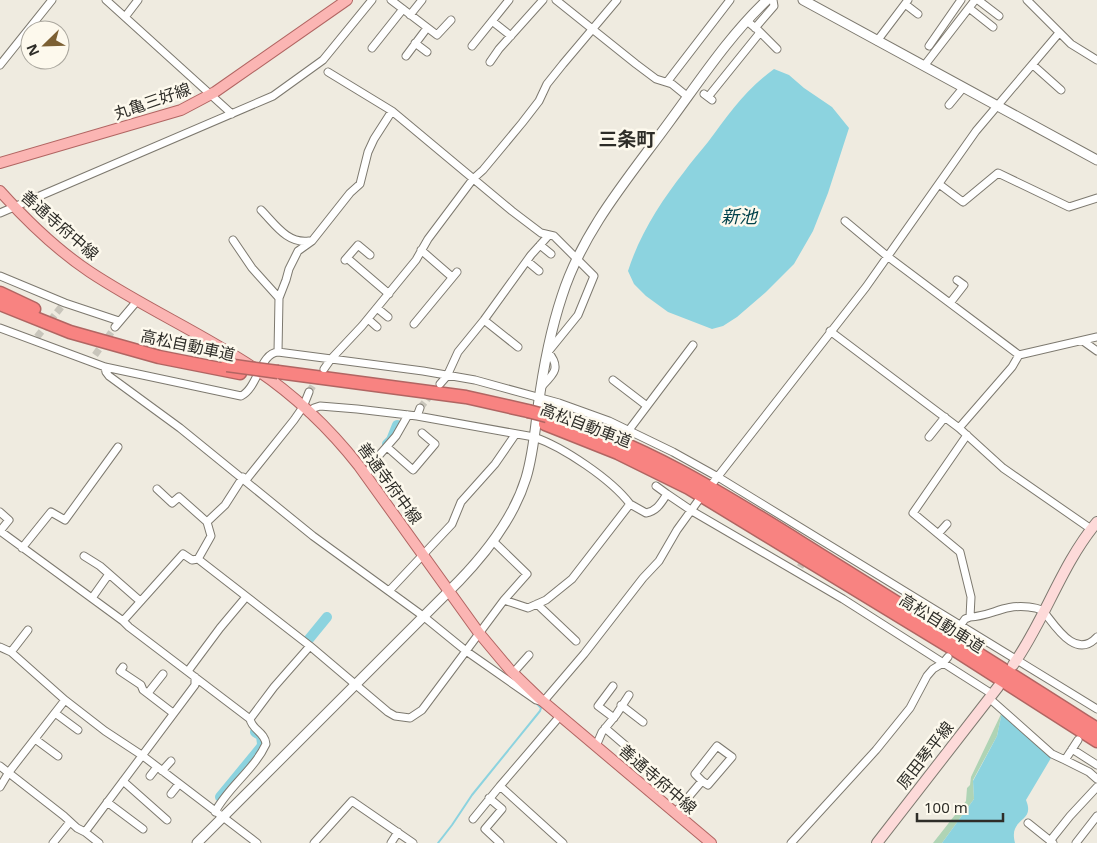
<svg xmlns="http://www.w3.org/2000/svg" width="1097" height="843" font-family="'Noto Sans','Noto Sans JP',sans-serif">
<rect width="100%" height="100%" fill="#efebe0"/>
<path fill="#afd4b5" d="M1002,712l-5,24 -24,44 1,19 -32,44h-9l33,-42 1,-13 3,-3 1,-8z"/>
<path fill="#8cd3df" d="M774,69l15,6 15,13 28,19 17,21 -21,65 -15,38 -19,33 -28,28 -29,25 -14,9 -11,3 -44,-17 -22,-16 -12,-12 -6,-13c11,-35 33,-70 56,-99 7,-10 16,-20 24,-30 21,-28 37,-52 66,-73z
M1002,712l49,46 -25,42c10,24 -18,16 -11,43h-73l32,-44 -1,-18 24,-45z"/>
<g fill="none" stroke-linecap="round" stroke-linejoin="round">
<path stroke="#8cd3df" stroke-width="2" d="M438,843l14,-18 20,-30 68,-84 1,-3 -5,-5"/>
<path stroke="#8cd3df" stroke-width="10" d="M387,444l4,-4 6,-15
M309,639l18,-22
M220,797l41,-50 1,-3 -1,-8 -6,-4"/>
<path stroke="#c8c5bb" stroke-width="7" stroke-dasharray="7 3.5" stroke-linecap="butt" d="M37,337l25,-31
M95,355l20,-28
M309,392l11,-17
M420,408l14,-17
M800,567l16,-26"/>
<defs>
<path id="minor" d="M106,0l126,114
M391,0l46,35 14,-15
M556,0l80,64 20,15 16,5 16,13
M978,0l21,16
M1027,0l44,44 26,16
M905,4l13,10
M969,8l24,19
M410,15l12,-15
M125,17l13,-17
M492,21l19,15
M755,28l19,-22 -1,-6
M759,31l18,18
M877,41l31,-41
M415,43l12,9
M472,46l37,-46
M929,46l32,-46
M372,48l31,-39
M406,56l21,-28
M490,62l9,-13 44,-49
M0,65l52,-65
M1033,65l28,25
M924,66l51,-66
M328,72l64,39 120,100 29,22 13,3 40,40 -16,39 -30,37c14,16 5,23 -7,35
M667,82l63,-82
M704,94l8,6
M708,97l50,-62 1,-4 -12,-10
M949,105l14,-17
M939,184l24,18 35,-29 71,34 28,-9
M261,210c14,14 26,34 48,31
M0,213l273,-117 50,-36 49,-60
M845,221l42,35 132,99
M233,240l19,28 27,30
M540,245l11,9
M421,250l31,27
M347,258l42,36
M345,260l13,-15 12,10
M527,261l12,10
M0,276l65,27 54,18
M950,303l14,-18 -7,-5
M377,308l11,9
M368,319l9,8
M484,320l34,27
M414,324l43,-52
M115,327l22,-26
M0,328l105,39 136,29c17,-8 19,-43 37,-44l145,19 52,9 84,23 50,18 64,31 45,25 379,232
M830,331l129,97 44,40 88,61
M1083,341l14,10
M278,352l1,-54 7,-18 3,-11 9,-18 14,-10 38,-48 10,-9 8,-32 6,-13 18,-28
M105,367l1,5 3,4 71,52 133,108 110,80 43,35 70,49 7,2 41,-48 59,-76 16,-17 18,-31 21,-29
M324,369l7,-10 31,-33 54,-66 12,-21 45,-60 10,-9 39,-47 17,-22 8,-17 16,-20 54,-64
M613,380l34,26
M440,384l7,-8 11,-24 26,-32 47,-65 18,-20
M417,416l3,-8
M959,428l53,-61 7,-12 78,-18
M629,430l64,-85
M967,435l-54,78 47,39 11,45 -1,20
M929,437l16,-20
M387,447l26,23 22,-26 -13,-11
M366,475l9,-15 21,-24 12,-21
M246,480l48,-60 9,-13 6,-15
M712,484l154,-197 110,-156 83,-98
M656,486l11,8
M157,489l15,14 7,-6 28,25
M630,504l16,9c11,-2 15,-10 21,-19l25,17 151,88 149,95
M0,512l9,8 -9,11
M0,531l123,90 6,6 121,92c2,11 15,13 16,25 -12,26 -38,43 -51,68
M938,534l9,-10
M493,541l34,33 -23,26
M22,548l29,-36 14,8 53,-73
M84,556l16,10 40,35
M198,559l13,-23 -4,-14 18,-17 18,-28
M389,591l63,-67 9,-22 34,-38 20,-29
M92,598l17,-24
M537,604l39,37
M123,621l60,-67 9,6 6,-1 112,87 78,66 7,4 15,2 12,-8 82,-110 24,8 18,-8 26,-21 58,-75c-19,-25 -67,-57 -96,-67l-117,-21 -60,-7 -37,-3 -6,2 -5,5
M960,626l5,-7 5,-2c23,-1 32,-13 59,-10 6,1 11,1 15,5 12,15 32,48 53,25
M0,647l11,5 54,48 40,31 38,25 114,87
M11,652l17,-22
M123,667l-3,4 21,14 2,5 30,23
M188,671l32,-43 26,-31
M513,673l16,-18
M613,686l-15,20 16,12
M148,693l15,-19
M989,698l63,56 13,6 13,-20
M621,705l22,17
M55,713l23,17
M560,716l-60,70 63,57
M250,719l24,-32 36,-41
M605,728l21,18
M35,739l23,17
M596,746l6,-14 14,-17 13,-20
M1072,749l25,16
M1065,760l24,12 8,7
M0,766l64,50 13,12 8,4 14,11
M162,771l9,-10
M150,776l7,-9
M123,781l44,39
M0,787l9,-15 56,-72
M171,794l8,-10
M489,798l13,11 -17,20 15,14
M107,802l36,27
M675,813l27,-32 6,4 24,-28 -15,-11 -22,28 7,7
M473,819l27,-33
M1028,823l25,20
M85,832l110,-147v-8
M1050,841l20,-25 27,-29
M53,843l17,-21
M314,843l38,-42 61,42
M391,843l7,-11
M791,843l85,-93 34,-42 17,-32 6,-7 10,-6 5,-6
M1076,843l21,-27"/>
<path id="tertiary" d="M803,0l294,160
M197,843l262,-262c28,-29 55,-64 67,-103 7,-23 9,-47 12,-71 5,-37 12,-75 24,-111 21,-66 68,-120 108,-175 31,-42 59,-85 97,-121"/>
<path id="secondary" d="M1013,665c32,-45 48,-100 84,-143
M877,843l121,-156"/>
<path id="primary" d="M0,163l181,-53 34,-18 132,-92
M0,191c27,30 57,59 90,81 53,35 111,61 164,96 39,26 76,61 105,98l120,167 31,37 29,28 172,145"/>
<path id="motorway" d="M0,293l34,16
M0,304l70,28 89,25 81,16
M278,372l188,25 62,14
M547,416c98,27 187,85 272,138 93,58 186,116 278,175
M545,424l73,29 71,35 258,157 150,96"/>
</defs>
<use href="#minor" stroke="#7d796f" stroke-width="9"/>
<use href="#tertiary" stroke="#7d796f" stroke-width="11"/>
<use href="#secondary" stroke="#7d796f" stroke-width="12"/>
<use href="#primary" stroke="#b16562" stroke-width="12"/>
<use href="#motorway" stroke="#b16562" stroke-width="15"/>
<use href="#minor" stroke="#fff" stroke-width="7"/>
<use href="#tertiary" stroke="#fff" stroke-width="9"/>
<use href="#secondary" stroke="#fddad9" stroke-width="10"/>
<use href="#primary" stroke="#fbb5b3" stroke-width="10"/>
<use href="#motorway" stroke="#f88381" stroke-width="12"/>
<defs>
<path id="motorway-bridge" d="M227,365l51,7
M528,411l19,5"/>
</defs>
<use href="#motorway-bridge" stroke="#b16562" stroke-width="15" stroke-linecap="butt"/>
<use href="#motorway-bridge" stroke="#f88381" stroke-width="12"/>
</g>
<g text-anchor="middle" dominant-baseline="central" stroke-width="5" stroke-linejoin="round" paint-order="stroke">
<g font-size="16" fill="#2e2d28" stroke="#fdf9ed">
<text transform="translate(152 101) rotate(-19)">丸亀三好線</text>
<text transform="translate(60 225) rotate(41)">善通寺府中線</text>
<text transform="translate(188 345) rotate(12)">高松自動車道</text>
<text transform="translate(586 425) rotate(21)">高松自動車道</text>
<text transform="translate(390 483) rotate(54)">善通寺府中線</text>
<text transform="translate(942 623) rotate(32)">高松自動車道</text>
<text transform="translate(925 755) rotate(-52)">原田琴平線</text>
<text transform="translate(658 779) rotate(41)">善通寺府中線</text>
</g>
<g font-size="18" font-style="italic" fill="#00424b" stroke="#fdf9ed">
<text x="739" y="216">新池</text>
</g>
<g font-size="19" font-weight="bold" fill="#2e2d28" stroke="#fdf9ed">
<text x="627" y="139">三条町</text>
</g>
</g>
<g transform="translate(45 45) rotate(247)"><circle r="24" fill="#fdf9ed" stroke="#aaa79e"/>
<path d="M0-4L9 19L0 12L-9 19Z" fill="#7c6033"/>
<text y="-8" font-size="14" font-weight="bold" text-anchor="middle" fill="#2e2d28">N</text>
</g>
<path d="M917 813v8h86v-8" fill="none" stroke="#2e2d28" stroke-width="2.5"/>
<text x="924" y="813" font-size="15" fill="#2e2d28" stroke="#fdf9ed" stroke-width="4" paint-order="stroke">100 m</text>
</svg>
